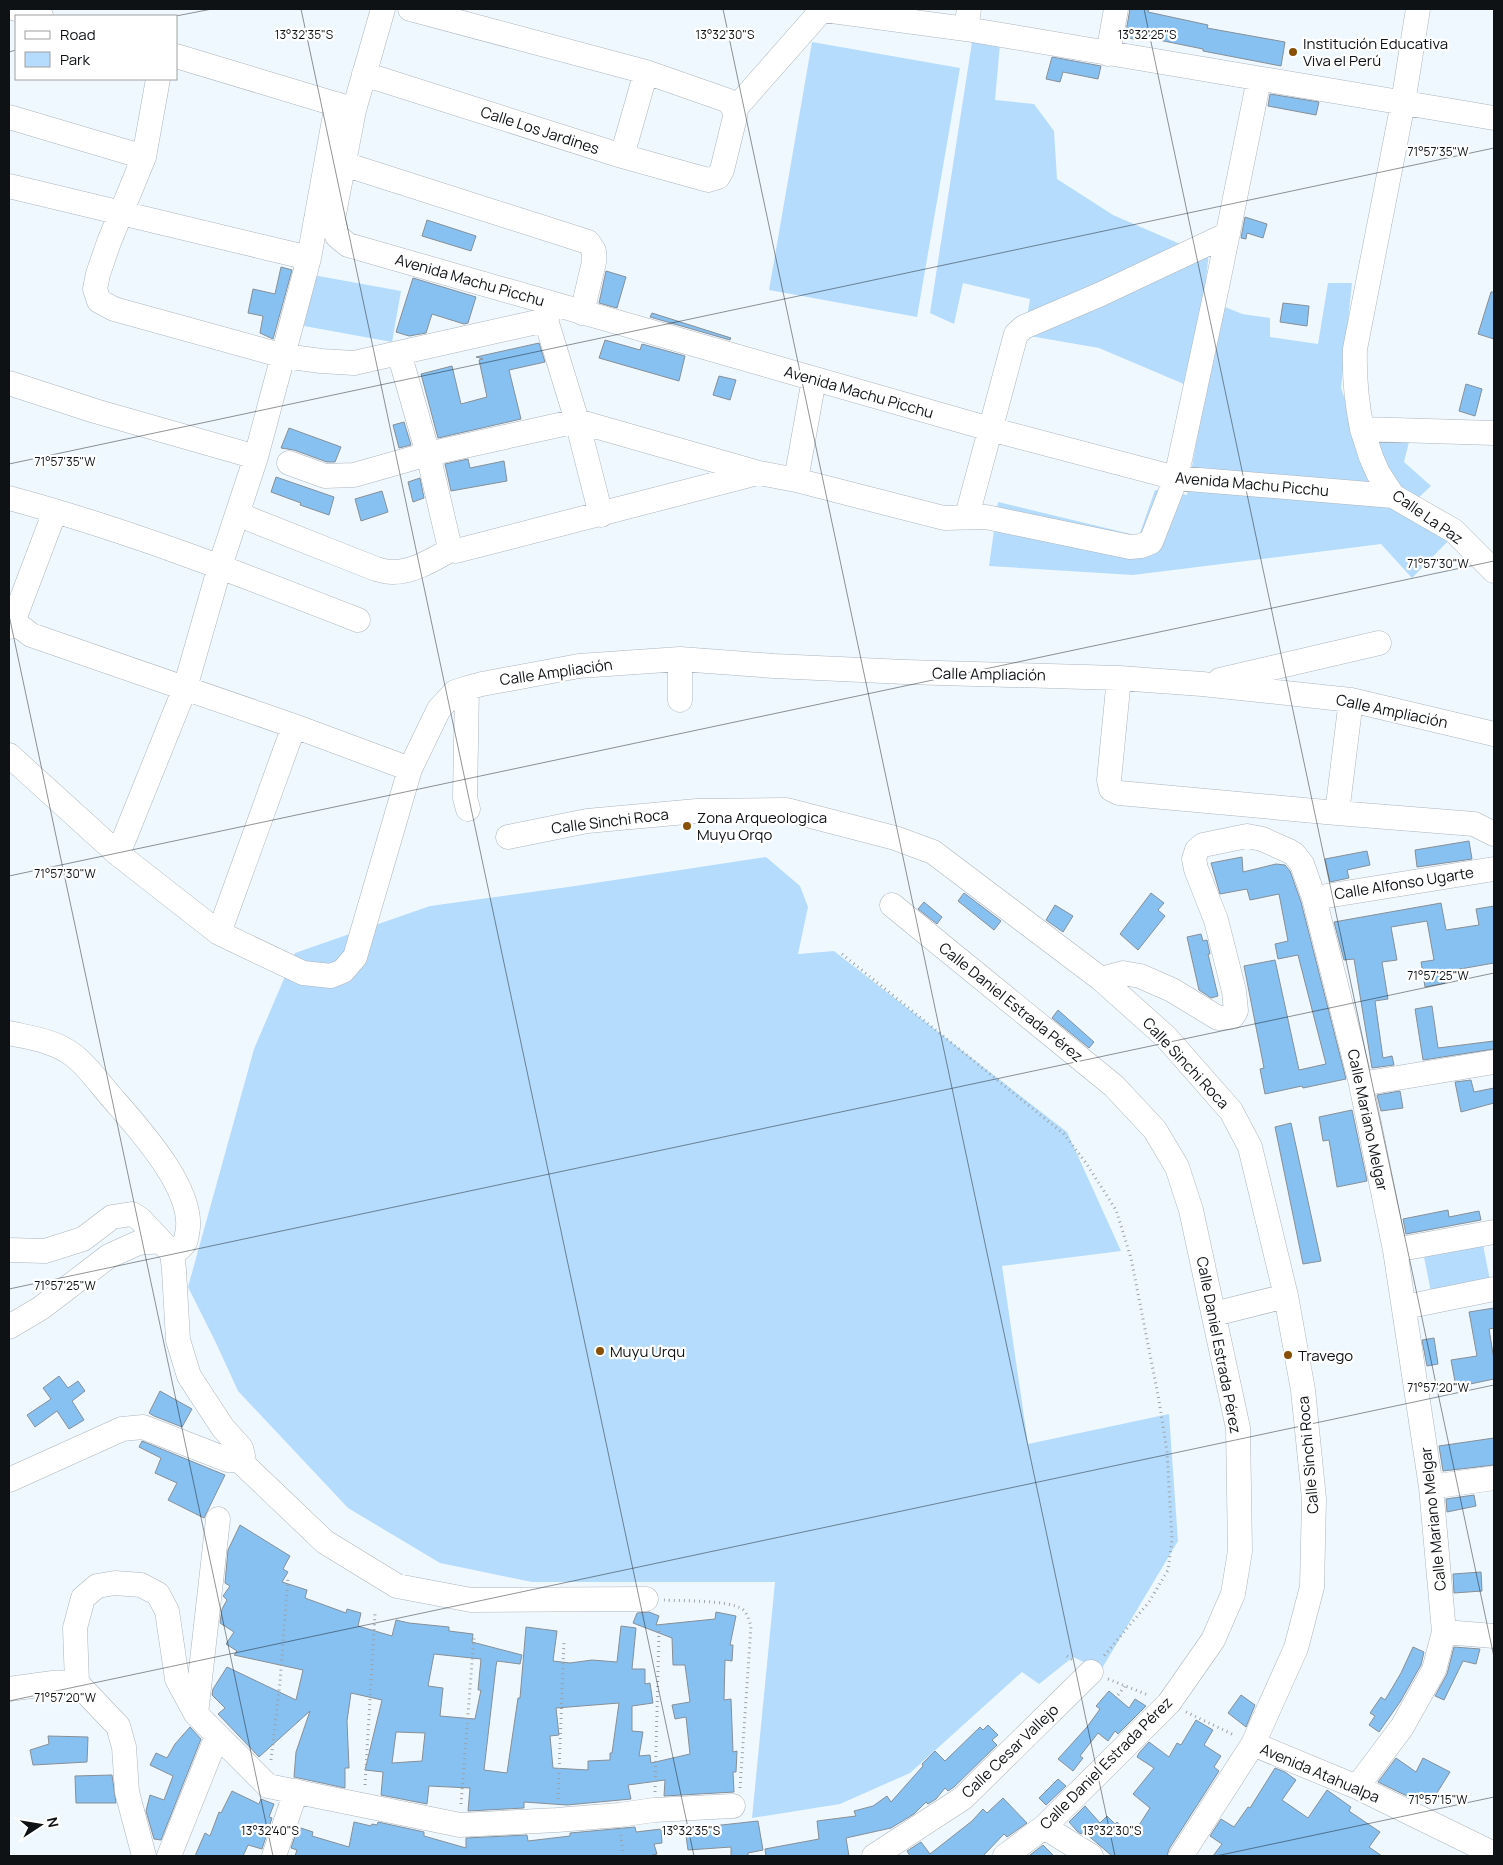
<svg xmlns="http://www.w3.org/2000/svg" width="1503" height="1865" font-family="Manrope,sans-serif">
<rect width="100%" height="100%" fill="#f0f8ff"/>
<path fill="#b5dcfd" d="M812,42l148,26 -43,249 -148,-27z
M972,42l28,2 -5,56 39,4 20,27 3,48 56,36 81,35 15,2 -5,46 38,16 28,4v19l48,7 10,-61h24l-11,105 6,17 29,30 35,-1 -7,28 27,24 -17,16 37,36 -39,40 -31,-34 -248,31 -144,-9 9,-64 141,34 16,-46 32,5 18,-102 -106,-45 -75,-13 6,-36 -67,-16 -9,41 -24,-11z
M313,275l88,16 -9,51 -88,-16z
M766,857l34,29 8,21 -10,47 36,-3 233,181 54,119 -119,15 26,178 141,-30 9,127 -77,129 -28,-13 -34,27 -17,-12 -112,101 -70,31 -88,14 23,-236h-243l-92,-19 -92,-55 -110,-117 -22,-48 -28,-56 66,-238 41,-96 135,-47 145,-20z
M1483,1245l7,35 -59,12 -7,-35z"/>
<path fill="#86c1f2" stroke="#868f97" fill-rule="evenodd" d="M1130,9h19l-1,3 60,13 -1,3 78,14 -4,24 -78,-15v-2l-59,-12 -1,4 -18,-4z
M1052,57l49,9 -3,13 -35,-7 -3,10 -14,-3z
M1270,94l49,8 -3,13 -48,-9z
M1245,217l22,7 -4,14 -16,-5 -1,6 -5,-1z
M427,220l49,16 -5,15 -49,-15z
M281,267l11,3 -19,69 -13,-6 3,-17 -15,-3 5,-24 22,5z
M606,271l20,6 -9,31 -18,-5z
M413,278l63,19 -8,26 -4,1 -32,-10 -6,19 -17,3 -13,-4z
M1491,292h3v47l-16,-5z
M1283,303l26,3 -2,20 -27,-4z
M652,313l79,25 -1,2 -80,-23z
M605,340l35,10 2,-6 43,12 -6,25 -80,-23z
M539,343l6,19 -36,8 12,49 -83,19 -17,-64 31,-8 9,38 26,-7 -8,-37 4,-1 -7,-2z
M719,376l17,4 -6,20 -17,-5z
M1466,384l16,5 -7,27 -16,-5z
M404,422l7,23 -12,3 -6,-23z
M289,428l52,19 -6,15h-8l-33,-12 -13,-2z
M468,459l2,9 34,-7 3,20 -56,10 -6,-27z
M276,477l58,20 -5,18 -29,-10 1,-2 -30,-11z
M420,478l4,20 -11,4 -5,-20z
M382,491l6,21 -27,9 -6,-22z
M1469,841l3,18 -55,8 -2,-17z
M1367,851l3,14 -23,5 2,8 -19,4 -5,-23z
M1242,857l1,15 33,-8 9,1 5,6 11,31 45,177 -43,9 -1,-2 -37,8 -5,-25 4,-1 -20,-102 31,-6 24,110 27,-6 -28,-109 -20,4 -3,-15 13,-3 -9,-47 -29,6 -3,-11 -27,5 -9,-31z
M964,893l37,28 -7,9 -36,-29z
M1151,893l13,10 -6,7 7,6 -27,34 -18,-16z
M924,902l18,15 -5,7 -19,-15z
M1441,903l5,27 33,-5 -3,-16 18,-3v57l-51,9 2,11 -20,4 -4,-25 13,-2 -7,-39 -36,6 6,33 -15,2 6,37 -13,2 8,57 9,-2 2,9 -22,3 -18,-109 -10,1 -10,-38z
M1055,905l18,11 -10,16 -17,-12z
M1201,934l2,7 4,-1 3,14h-2l10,42 -7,2 -12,-8 -12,-53z
M1432,1006l6,42 56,-7v8l-71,11 -8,-51z
M1058,1010l36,32 -5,6 -37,-30z
M1471,1080l3,12 20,-4v15l-33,9 -6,-30z
M1400,1091l3,17 -22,3 -4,-16z
M1352,1110l15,71 -30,6 -8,-47 -6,1 -4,-24z
M1291,1123l30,138 -18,3 -28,-137z
M1448,1210l1,7 30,-6 2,9 -75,14 -3,-15z
M1494,1308v20l-5,1 5,31v19l-38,8 -5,-27 26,-4 -8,-44z
M1434,1338l4,26 -11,2 -5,-26z
M59,1376l9,12 10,-7 7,10 -13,10 12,19 -15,9 -12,-18 -22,16 -8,-12 24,-16 -8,-11z
M160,1391l32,18 -10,18 -28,-11 -5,-3z
M1494,1438v27l-51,6 -4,-25z
M142,1441l83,34 -21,43 -36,-18 9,-17 -22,-10 6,-15 -22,-11z
M1474,1495l2,11 -29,6 -1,-13z
M240,1525l50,31 -7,13 5,3 -6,10 25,8 -2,8 41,15 1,-4 14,4 -3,13 34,10 4,-16 13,3 40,4v4l24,3 -1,8 50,13 -2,9 -23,-3 -1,5 -12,104 23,3 11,-75h2l6,-71 31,4 -4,30 17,2 22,-3 25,2 4,-36 15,2 -4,41h13v15l5,-1 3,20 -21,3v25l11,1 -4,24 11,-1 1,8 39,-9 -4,-37 -11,2 -3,-14 18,-3 -5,-37h-12l-1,-27 -39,-15 4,-10 12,-1 10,4 -3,9 59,-6 1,-7 20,4 -6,29h3l-1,16 -7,-1 -1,40 7,-1 2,53 4,-1 -1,21h-3l1,20 -70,4 1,-16 -37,5 3,14 -64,6 -43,-3v6l-56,3 2,-23 -41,-2 -2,18 -46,-9 2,-23 -18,-2 17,-70 -31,-7 -4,28 2,47h-4v20l-51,-11 2,-25 14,-41 -51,46 -41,-43 7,-6 -13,-13 1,-6 14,-22 69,33 7,-30 -69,-15 3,-4 -11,-7 8,-12 -14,-9 2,-14 5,-9 -4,-4 7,-10 -5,-3 3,-33zM434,1654l47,5 -3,31h3l-6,29 -35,-3 3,-28 -15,-2zM619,1703l-7,50h-2v7l-22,1v9l-35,-2 -3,-32 9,-1 -3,-27zM396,1732l29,1 -3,28 -30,2z
M1481,1572l1,19 -28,2 -1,-19z
M1413,1647l11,5 -3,13 -21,37 -21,30 -10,-7 6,-9 -5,-3 11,-16 4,3 16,-27z
M1454,1647l26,2 -4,15 -13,-3 -19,39 -9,-4 12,-22z
M1109,1691l20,17 6,-9 11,7 -28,28 -3,-3 -7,10 -10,-8 -18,23 3,2 -10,13 -15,-12 29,-32 13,-18 -4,-3z
M1241,1695l14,10 -9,22 -18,-14z
M1196,1720l17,10 -9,15 17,11 -7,11 5,4 -50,78 -2,7h-55l-28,-24 -3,2 -4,-3 -8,-9 16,-16 15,17 7,-7 8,8 2,-2 15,14 18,-28 -17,-14 21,-26 -17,-11 2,-4 10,-11 20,15 8,-14 4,2z
M988,1725l10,10 -6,5 5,5 -43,42 -6,4 -3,-3 -9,11 -8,5 -2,-2 -12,12 -23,14 -45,10 3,18h-83l-1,-7 54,-10 -2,-18 39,-5 -2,-5 19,-5 14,-10 4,6 32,-36 -1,-2 13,-13 10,10 35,-34 3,3z
M190,1727l11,12 -40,101 -7,-1 -8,-28 4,-16 14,5 9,-24 -23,-11 6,-12 11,5 8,-14z
M48,1736l40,1 -1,25 -54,3 -3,-15 19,-6z
M1396,1758l20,14 7,-14 27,14 -20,32 -16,-9 -3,3 -33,-16z
M1275,1768l10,4 11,8 -14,20 26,18 19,-28 24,17 -2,4 31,21 -11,15 13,9h-169l9,-12 -12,-8 11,-17 13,8 14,-20 2,1z
M112,1775l4,28h-40l-1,-27z
M1058,1779l8,7 -20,19 -7,-7z
M232,1791l27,13 2,-5 13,5 -5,13 3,1 -10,31 -14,-4 -5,11h-48l10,-23 5,3 9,-24 2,1z
M1003,1798l24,25 -20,14 -3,-3 -21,22h-73l-3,-5 14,-9 9,12 42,-33 11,-12 4,4z
M758,1821l5,29 -15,3v3h-17v-9l-43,3 -3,-21z
M354,1822l17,4 1,-2 5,1 1,-3 46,10v4l42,12v-10l61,-3 1,6 42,-5v-3l65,-6 1,5 25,-3 1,14 -8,1 3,10 -8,2h-354l2,-6 -6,-2 7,-21 15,5 -1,4 37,11z
M1043,1845l11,11h-22l-2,-1z"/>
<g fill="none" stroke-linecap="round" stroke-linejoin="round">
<defs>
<path id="minor" d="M16,9l25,7
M383,9l-29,101 -21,109 4,17 11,9 642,184 186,49 217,18
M817,9l149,20 528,89
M1418,9l-15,94 -48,246c-1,29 1,51 7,80l132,4
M966,29l3,-20
M1108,54l8,-45
M176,56l176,53
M364,74l258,82 86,24 10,-3 4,-7 13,-53 -1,-7 -5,-9 -83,-29 -236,-63
M158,79l-14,78 -35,85 -11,32 -3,15 4,12 15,8 170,47 37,5 33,2 192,-43
M734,110l88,-100
M9,117l135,40
M622,156l24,-84
M344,164l244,78 6,9v11l-12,51
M9,186l300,72
M551,306l-5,14 31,101 24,94
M399,353l29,101 21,90 3,5 4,2 302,-78
M9,383l86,28 161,46
M1362,429l9,28 7,16 15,23 61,35 40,40
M289,463l36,13 29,-1 74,-21 149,-33 182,52 37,7 148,38 42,-1 144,30 11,-1 10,-4 25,-64 42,-196 41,-203
M796,480l18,-101
M9,498c119,32 234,77 349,122
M237,514l139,55c5,1 10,3 15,3 21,1 43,-13 61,-23
M967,516l49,-182 8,-7 77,-33 127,-60
M9,618l22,17 263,91 116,43
M9,627l4,-5 42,-111
M1119,678l-10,102 2,9 8,4 218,20 137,11 20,10
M1220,680l159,-37
M680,700v-41
M9,755l109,99 101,79 84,40 28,3 12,-5 12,-14 55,-188 29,-60 16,-17 12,-4
M468,809l-3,-11 2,-110 15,-4 97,-18 101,-7 94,7 131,6 214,6 83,6 149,16 143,34
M1337,813l14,-113
M508,837l79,-16 110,-10 90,-1 108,28 38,14 168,127 65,58 65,74 19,36 36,149 17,94 11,109 -2,88 -16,61 -43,96 -72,112
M118,854l67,-166 35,-122 36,-109 53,-199 28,-154
M1314,898l180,-29
M892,905l222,181 41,44 22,37 14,43 47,218 2,123 -7,43 -20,46 -44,63 -125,124 -39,29
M219,933l75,-207
M1101,979l22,-6 17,3 32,14 46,28 14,-1 4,-6 -2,-20 -18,-71 -20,-51 -2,-10 3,-9 6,-5 44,-9 15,3 27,12 5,3 8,10 12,34 47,186 34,166 36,237 13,145 -10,38 -32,57 -45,60
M9,1033c22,5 46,8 64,22 16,12 28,31 41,45 26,30 83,92 73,134 -1,5 -1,9 -6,13 -2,3 -6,4 -9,6
M1361,1084l133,-22
M9,1250l36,1 38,-12 29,-22 20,-3 8,5 32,34 2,17 4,70 11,36 34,52 18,20 2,8 -4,4h-11l-85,-33 -21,2 -113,51
M1395,1250l99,-18
M1405,1307l89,-18
M1214,1314l72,-18
M9,1327l32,-19 68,-52 29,-13 23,-2
M239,1460l86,82 72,44 74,14 175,-1
M1431,1487l63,-9
M1444,1632l50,4
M9,1689l44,-6h24
M196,1714l22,-195
M1253,1744l104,43 137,67
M1044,1827l47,29
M144,1856l-17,-64 -3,-45 -6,-21 -41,-43 -2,-55 8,-30 14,-12 18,-3 26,2 17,9 9,17 10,68 19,35 72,72 192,39 97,-5 62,-5 35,-5 79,-4
M169,1856l48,-120
M274,1856l22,-65
M874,1856l89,-58 128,-126"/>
</defs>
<use href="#minor" stroke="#acb5bd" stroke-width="25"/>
<path stroke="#9ca2a7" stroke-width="3" stroke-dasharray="1 4" stroke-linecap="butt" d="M842,954l222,180 22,29 30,47 15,48 27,137 9,56 5,89 -4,30 -19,32 -45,54
M664,1600c17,1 66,0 78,9 5,3 7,12 9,17l-11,162
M1067,1656l7,5
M1108,1679l40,16
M1118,1695l7,-9
M1186,1712l48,23
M271,1760l9,-78 8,-105
M365,1785l10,-171
M655,1792l4,-161
M558,1799l6,-158
M461,1804l13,-167
M621,1835l2,21"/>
<use href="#minor" stroke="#fff" stroke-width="24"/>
</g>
<path fill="none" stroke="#0e1214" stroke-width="1" stroke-opacity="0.45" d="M301,9l393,1847M723,9l392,1847M1144,9l350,1648M176,16l36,-7M9,52l7,-2M9,464l1485,-316M9,615l264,1241M9,876l1485,-315M9,1289l1485,-316M9,1701l1485,-316M1216,1856l278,-59"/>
<g fill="#885004" stroke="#fff" stroke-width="2">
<circle cx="1293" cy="52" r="5"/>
<circle cx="687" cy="826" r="5"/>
<circle cx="600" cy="1351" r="5"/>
<circle cx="1288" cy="1355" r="5"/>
</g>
<g text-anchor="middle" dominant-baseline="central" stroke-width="4.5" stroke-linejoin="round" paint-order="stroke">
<g font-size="15" fill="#0e1214" stroke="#fff" text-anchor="start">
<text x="1303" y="43">Institución Educativa<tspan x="1303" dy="17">Viva el Perú</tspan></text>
<text x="697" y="817">Zona Arqueologica<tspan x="697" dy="17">Muyu Orqo</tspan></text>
<text x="610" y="1351">Muyu Urqu</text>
<text x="1298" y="1355">Travego</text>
</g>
<g font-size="15" fill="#0e1214" stroke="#fff">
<text transform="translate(540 130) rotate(18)">Calle Los Jardines</text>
<text transform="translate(470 280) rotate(16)">Avenida Machu Picchu</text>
<text transform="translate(859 392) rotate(16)">Avenida Machu Picchu</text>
<text transform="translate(1252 484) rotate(5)">Avenida Machu Picchu</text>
<text transform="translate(1428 517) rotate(35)">Calle La Paz</text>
<text transform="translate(556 672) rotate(-8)">Calle Ampliación</text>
<text transform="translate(989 674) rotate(1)">Calle Ampliación</text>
<text transform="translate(1392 711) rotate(12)">Calle Ampliación</text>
<text transform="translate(610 821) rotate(-7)">Calle Sinchi Roca</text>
<text transform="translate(1404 883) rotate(-9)">Calle Alfonso Ugarte</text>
<text transform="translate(1011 1002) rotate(39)">Calle Daniel Estrada Pérez</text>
<text transform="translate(1186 1063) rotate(47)">Calle Sinchi Roca</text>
<text transform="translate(1368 1120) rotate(78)">Calle Mariano Melgar</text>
<text transform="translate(1219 1345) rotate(79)">Calle Daniel Estrada Pérez</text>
<text transform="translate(1308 1455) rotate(-95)">Calle Sinchi Roca</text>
<text transform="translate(1433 1519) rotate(-96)">Calle Mariano Melgar</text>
<text transform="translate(1010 1751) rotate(-44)">Calle Cesar Vallejo</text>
<text transform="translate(1106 1763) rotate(-45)">Calle Daniel Estrada Pérez</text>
<text transform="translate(1320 1773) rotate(23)">Avenida Atahualpa</text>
</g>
</g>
<g font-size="12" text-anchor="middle" fill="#0e1214" stroke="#fff" stroke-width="4.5" stroke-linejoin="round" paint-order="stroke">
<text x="304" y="39">13°32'35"S</text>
<text x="725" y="39">13°32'30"S</text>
<text x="1147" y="39">13°32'25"S</text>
<text x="1438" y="156">71°57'35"W</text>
<text x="65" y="466">71°57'35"W</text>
<text x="1438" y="568">71°57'30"W</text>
<text x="65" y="878">71°57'30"W</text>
<text x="1438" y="980">71°57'25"W</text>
<text x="65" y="1290">71°57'25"W</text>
<text x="1438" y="1392">71°57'20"W</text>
<text x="65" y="1702">71°57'20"W</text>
<text x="1438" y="1804">71°57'15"W</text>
<text x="270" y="1835">13°32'40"S</text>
<text x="691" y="1835">13°32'35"S</text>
<text x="1112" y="1835">13°32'30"S</text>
</g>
<rect width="1503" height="1865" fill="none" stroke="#0e1214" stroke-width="20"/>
<rect x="15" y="15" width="162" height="65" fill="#ffffff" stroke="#9fa0a1"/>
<rect x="25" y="31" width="25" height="8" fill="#ffffff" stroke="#9fa0a1"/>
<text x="60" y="40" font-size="15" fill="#0e1214">Road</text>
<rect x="25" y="52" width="25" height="15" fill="#b5dcfd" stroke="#9fa0a1"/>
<text x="60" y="65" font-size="15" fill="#0e1214">Park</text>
<g transform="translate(40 1825) rotate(78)" stroke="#ffffff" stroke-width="4" paint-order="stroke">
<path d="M0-4L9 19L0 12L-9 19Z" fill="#0e1214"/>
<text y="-8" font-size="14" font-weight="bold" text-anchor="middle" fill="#0e1214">N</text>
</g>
</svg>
